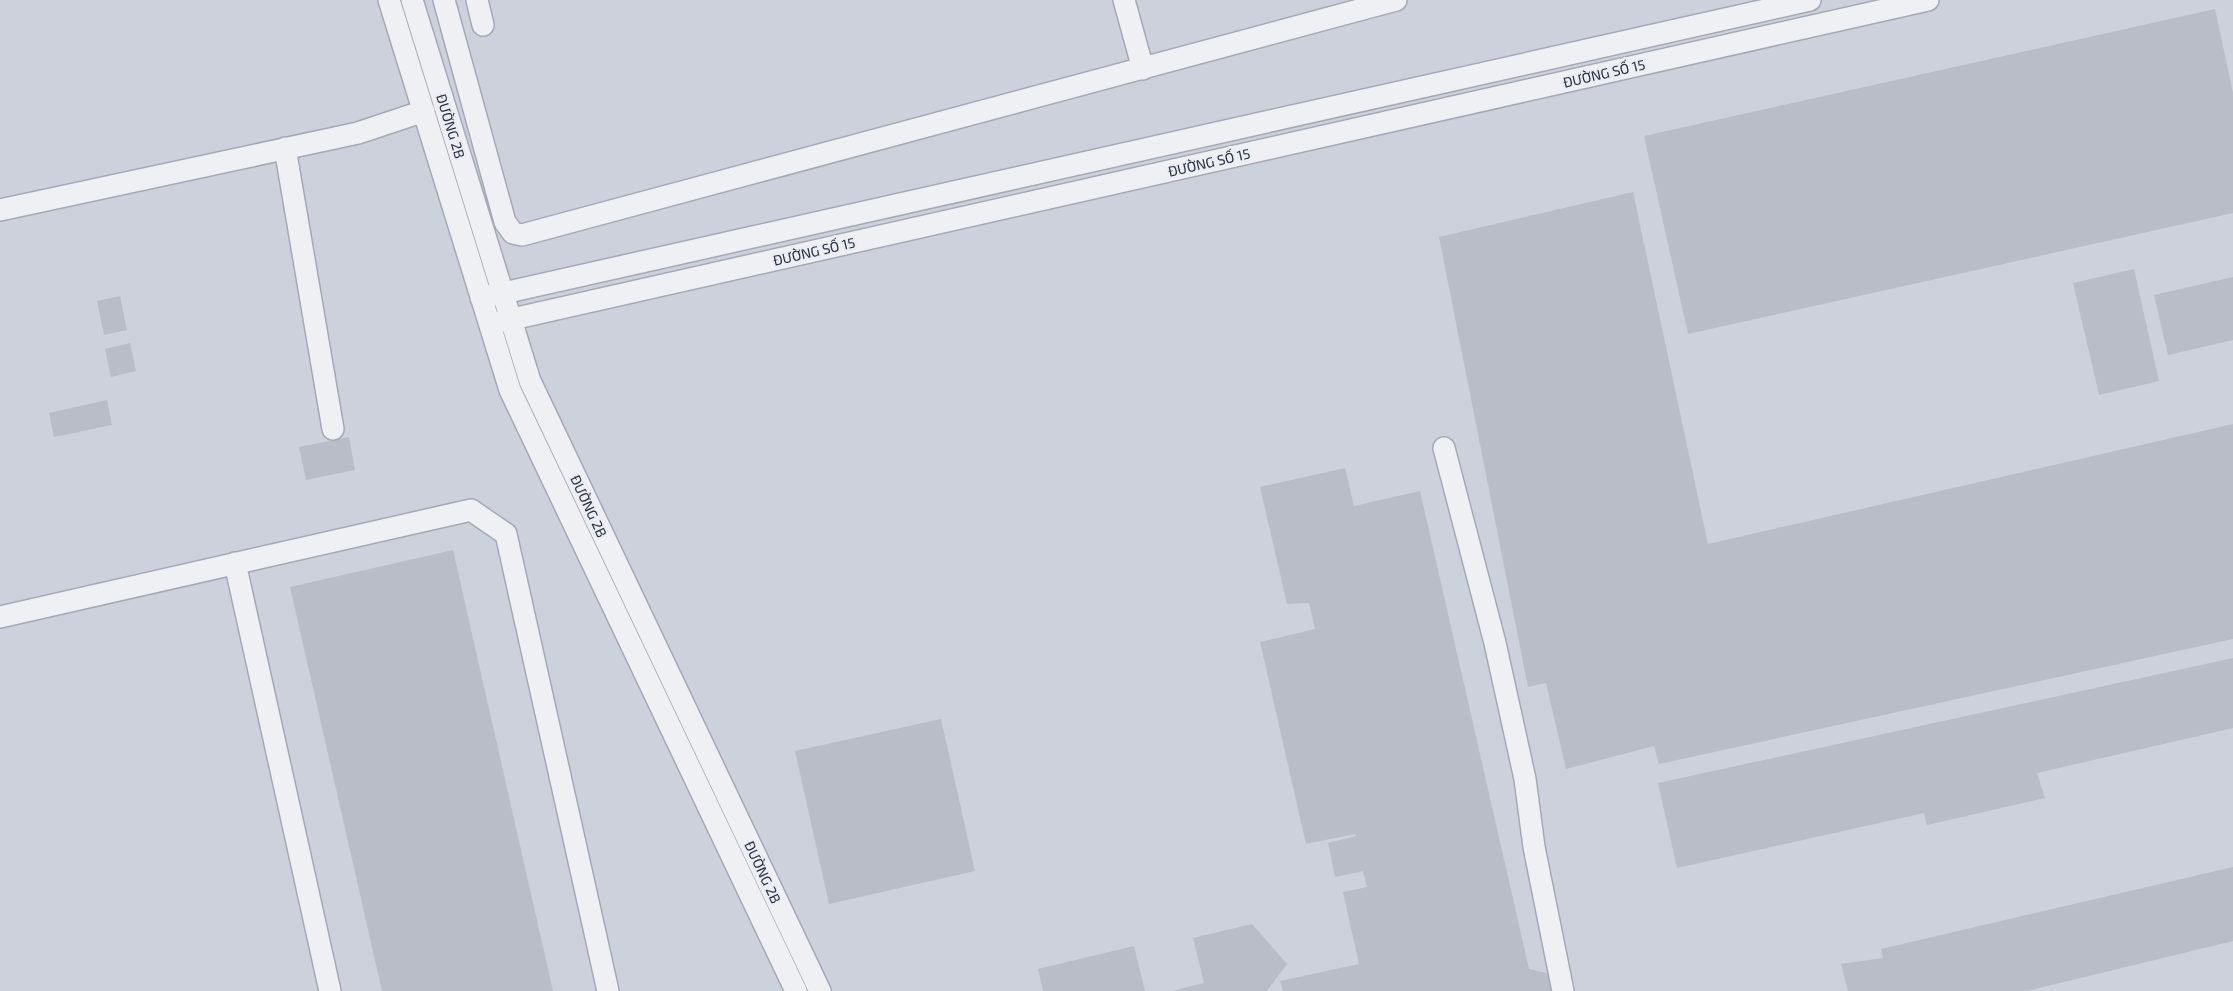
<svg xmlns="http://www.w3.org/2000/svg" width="2233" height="991" font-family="'Exo 2',sans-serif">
<rect width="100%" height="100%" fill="#dbdfe6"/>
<path fill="#cdd1db" d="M0,0h2233v991h-2233z"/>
<path fill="#b9bdc8" d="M2215,9l18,84v120l-545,121 -44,-198z
M1633,192l75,352 525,-120v215l-574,125 -5,-18 -88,23 -20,-86 -18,4 -89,-450z
M2134,269l25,112 -60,14 -26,-112z
M2233,277v63l-65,15 -14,-60z
M120,296l7,34 -23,5 -7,-34z
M130,343l6,28 -25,6 -6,-28z
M107,400l5,25 -58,12 -5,-24z
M349,437l6,33 -49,10 -7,-33z
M1345,468l9,38 66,-15 109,478 25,6 4,16h-275l-3,-10 79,-17 -16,-72 24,-5 -4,-16 -28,6 -7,-34 28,-7 -1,-2 -49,10 -46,-202 55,-13 -6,-26 -22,1 -27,-117z
M453,550l100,441h-171l-92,-404z
M2233,658v70l-196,45 8,25 -118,27 -3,-12 -247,55 -19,-85z
M941,719l34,152 -146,33 -34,-153z
M2233,867v74l-206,50h-179l-7,-27 42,-6 -2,-9z
M1252,924l35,40 -20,27h-95l32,-8 -11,-45z
M1134,946l11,45h-102l-5,-22z"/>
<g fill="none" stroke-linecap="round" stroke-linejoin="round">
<defs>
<path id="minor" d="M389,0l121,390 286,601
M412,0l118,381 290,610
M444,0l61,222 8,11 9,2 874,-235
M477,0l6,25
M1124,0l19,69
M285,148l48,281
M0,210l358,-77 66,-22
M481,298l1329,-298
M490,324l1438,-324
M1444,448l51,195 30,136 9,68 29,144
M235,563l95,428
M0,617l471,-107 35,24 102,457"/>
</defs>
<use href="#minor" stroke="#a5a9b3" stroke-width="24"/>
<use href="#minor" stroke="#eef0f4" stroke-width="21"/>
</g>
<g text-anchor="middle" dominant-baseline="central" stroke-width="5" stroke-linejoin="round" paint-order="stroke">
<g font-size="14" fill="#262c3c" stroke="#eaeef4">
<text transform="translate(1604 73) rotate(-13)">ĐƯỜNG SỐ 15</text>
<text transform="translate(451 126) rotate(73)">ĐƯỜNG 2B</text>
<text transform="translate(1209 162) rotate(-13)">ĐƯỜNG SỐ 15</text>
<text transform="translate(814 251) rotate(-13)">ĐƯỜNG SỐ 15</text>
<text transform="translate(589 506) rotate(65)">ĐƯỜNG 2B</text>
<text transform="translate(763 872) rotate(65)">ĐƯỜNG 2B</text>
</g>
</g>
</svg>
